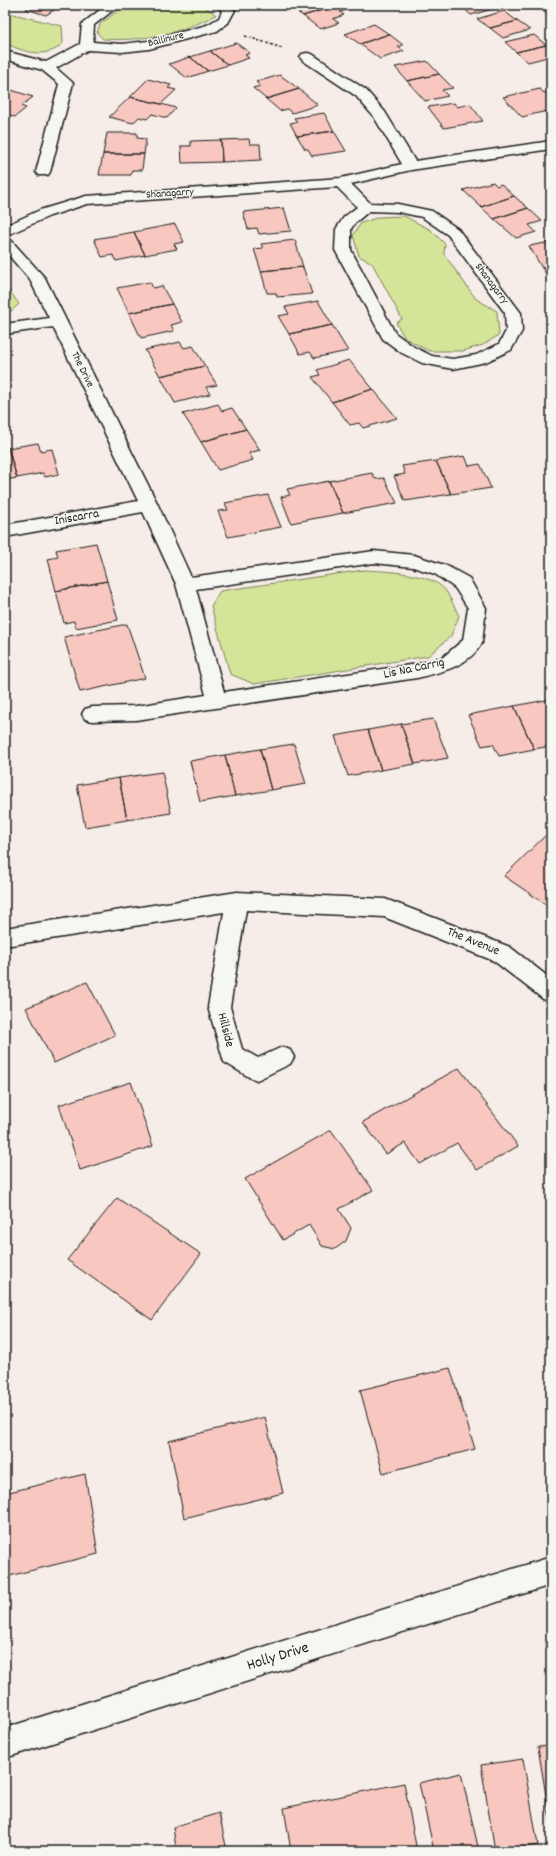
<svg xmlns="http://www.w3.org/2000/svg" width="556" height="1856" font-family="Dekko,sans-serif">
<rect width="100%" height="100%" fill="#f6ede8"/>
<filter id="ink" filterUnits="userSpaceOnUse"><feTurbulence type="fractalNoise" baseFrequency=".025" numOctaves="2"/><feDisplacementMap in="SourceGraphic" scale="8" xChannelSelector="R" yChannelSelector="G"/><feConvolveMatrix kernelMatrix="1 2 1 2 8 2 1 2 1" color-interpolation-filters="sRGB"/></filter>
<g filter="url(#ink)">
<path fill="#d4e599" stroke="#78805a" d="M126,5h77l13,10c-35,18 -74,27 -113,24l-6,-6 3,-9z
M5,12l57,14 1,17c-15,17 -40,9 -58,0z
M404,216l27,14 14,14 -1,10 32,45 21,12 2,24 -16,10 -20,6h-34l-24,-13 -9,-15 6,-4 -30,-56 -13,-7 -6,-21 8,-12 18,-6z
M5,285l14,19 -11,10h-3z
M364,570c22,1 69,3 82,21 5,8 9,17 13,25l-8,20 -23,20 -174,28 -24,-10 -19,-68 9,-15z"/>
<path fill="#f8c8c0" stroke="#1c1c1c" d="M32,5h30l-16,10 -20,-6z
M298,5h31l3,2 -29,9 -13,-9z
M338,5h8l5,4 -11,3 4,3 -11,4 6,4 -19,6 -17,-13z
M460,5h38l2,2 -29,8z
M504,11l13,10 -27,7 -13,-9z
M517,21l13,9 -27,8 -13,-10z
M374,24l15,10 -29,10 -15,-10z
M389,34l14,11 -5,2 6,4 -24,8 -20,-15z
M534,35l12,10 -30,7 -11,-10z
M236,43l14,10 -5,2 4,3 -21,7 -18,-14z
M546,45l5,4v7l-23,6 -12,-10z
M210,51l18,14 -20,6 -18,-14z
M190,57l18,14 -21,7 -18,-14z
M427,61l12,13 -32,7 -12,-14z
M439,74l14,14 -11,2 6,6 -23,5 -18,-20z
M280,75l19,14 -33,10 -13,-11 7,-2 -4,-4z
M148,79l23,6 -3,3 8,2 -15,14 -31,-7z
M8,89l25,8 -12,9 5,2 -11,9 -10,-3v-23z
M299,89l19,16 -26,8 -5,-4 -7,2 -14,-12z
M540,89l4,4 7,-1v18l-29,7 -19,-20z
M130,97l31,7 15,4 -9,10 -15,-4 -5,5 -8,-2 -6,6 -24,-6z
M454,103l3,4 13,-3 13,17 -39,7 -16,-21z
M324,113l10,18 -37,5 -7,-13 7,-1 -3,-4z
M334,131l12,20 -34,5 -4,-7h-3l-8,-13z
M107,133h30v5l9,1 -2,15h-41z
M249,139l1,5h10l1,16 -39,2 -1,-22z
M221,140l1,22 -40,1 -1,-17h10v-5z
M103,154h41l-2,16h-10l-1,5h-32z
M493,182l4,4 4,-2 13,12 -33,11 -18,-17z
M514,196l14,12 -34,11 -13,-12z
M284,208l7,23 -32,3 -2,-6 -9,1 -5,-17z
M528,208l14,13 -13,4 7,7 -20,6 -22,-19z
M175,224l9,18 -10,2 3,5 -32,6 -11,-23z
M134,232l11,23 -29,6 -3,-6 -11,2 -8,-18z
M295,240l8,27 -42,4 -7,-22 9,-1 -2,-4z
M551,242v25l-9,1 -13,-22z
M303,267l9,27 -35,3 -1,-4h-9l-6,-22z
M551,267v14l-9,-13z
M150,282l3,6 9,-2 10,18 -43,9 -12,-25z
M318,301l14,24 -43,9 -11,-18 11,-2 -4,-7z
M172,304l10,18 -11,3 3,6 -33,7 -12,-25z
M332,325l16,26 -34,7 -4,-6 -10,2 -11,-20z
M180,342l4,6 9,-2 12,20 -45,10 -15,-26z
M349,360l24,29 -41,13 -20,-25 8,-2 -3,-5z
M205,366l12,19 -11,2 4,7 -35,9 -15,-27z
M373,389l24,29 -34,10 -4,-5 -9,2 -18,-23z
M218,404l4,7 10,-3 14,21 -45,13 -18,-28z
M246,429l14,21 -11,3 4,7 -35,10 -17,-28z
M38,443l3,8 11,-2 7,25 -14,3 -2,-4 -26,5 -9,-30z
M8,448l9,30 -12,2v-31z
M465,456l4,10 11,-2 11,24 -40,6 -15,-33z
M436,461l15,33 -46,7 -11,-25 11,-2 -3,-8z
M372,473l3,6 9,-1 13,25 -54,10 -14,-32z
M329,481l14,32 -52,10 -10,-26 9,-2 -3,-6z
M268,495l13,32 -53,10 -10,-26 10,-1 -3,-7z
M96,543l11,38 -51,10 -8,-32 10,-2 -2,-7z
M107,581l11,39 -42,8 -2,-7 -10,2 -8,-32z
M127,624l18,54 -65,14 -16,-55z
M551,699v47l-17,3 -20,-43z
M514,706l20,43 -35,7 -6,-12 -11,2 -14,-31z
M433,719l15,39 -33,6 -14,-40z
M401,724l14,40 -34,6 -13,-40z
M368,730l13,40 -33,6 -13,-40z
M294,744l12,40 -35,6 -11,-41z
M260,749l11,41 -36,6 -10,-41z
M225,755l10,41 -35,6 -10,-41z
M162,772l9,41 -44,7 -8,-42z
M119,778l8,42 -42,7 -8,-42z
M550,831h1v77l-47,-32z
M87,982l28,53 -61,28 -28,-55z
M459,1068l59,78 -41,24 -20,-27 -37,21 -15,-21 -19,11 -23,-32z
M131,1082l22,64 -73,24 -21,-65z
M331,1130l42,60 -34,19 12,19 -5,13 -11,8 -13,-3 -13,-21 -26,15 -38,-61z
M117,1198l84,56 -49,66 -85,-60z
M450,1368l25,81 -92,24 -23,-83z
M265,1417l18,76 -99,25 -15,-77z
M85,1474l13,80 -93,23v-84z
M551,1746v80l-13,-79z
M523,1759l15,86 -43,6 -14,-86z
M461,1773l18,78h-45l-15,-68z
M404,1783l13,68h-126l-7,-43z
M219,1813l8,38h-59l8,-3 -3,-21z"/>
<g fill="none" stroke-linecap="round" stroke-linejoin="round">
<defs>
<path id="minor" d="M106,5h14l-26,20 -1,17 29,2 26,-3 59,-16 12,-7 3,-7 -6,-6h14l5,5 -7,13 -11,8 -68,18 -27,3 -34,-2 -32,18 17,15 -23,89 -2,3h-10l-2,-3 23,-88 -17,-14 -37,-11v-8l41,11 34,-18 2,-20z
M538,5h13v9l-4,-1z
M307,53l5,1 54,36 19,22 30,49 136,-20v8l-140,21 -60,14 19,19 28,1 34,7 26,18 63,84 1,18 -11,19 -25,12 -33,7 -31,-6 -20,-10 -19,-14 -48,-89 1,-21 8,-12 13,-10 -20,-20 -250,17 -37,12 -45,20v-10l35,-16 46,-14 255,-18 61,-14 -28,-47 -18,-21 -54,-36 -2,-3 2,-3zM369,211l29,1 24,5 26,18 57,78 1,18 -7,13 -23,11 -23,4 -21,-3 -18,-9 -19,-14 -44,-83v-21l4,-6z
M5,238l5,1 35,39 113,227 33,72 183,-26 40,4 33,11 22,12 17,30 -4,35c-14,24 -41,29 -65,35l-281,42 -44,1 -7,-2 -3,-5 3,-5 7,-2 44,-1 70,-11 -30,-111 -33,-72 -138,25v-12l133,-24 -85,-174 -48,7v-10l44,-6 -19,-38 -25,-29zM374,563l39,4 22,7 20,14 13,20 -5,32 -21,18 -25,6 -193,28 -28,-103z
M237,892l148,7 8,3 117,45 41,32v23l-8,-3 -49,-38 -110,-44 -138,-7 -16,97 12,42 16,9 24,-11 8,3 4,7 -4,7 -33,16 -8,-3 -25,-15 -16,-55 16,-95 -219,34v-18z
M551,1557v28l-546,173v-30z"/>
</defs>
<use href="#minor" stroke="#1c1c1c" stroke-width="3"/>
<path stroke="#1c1c1c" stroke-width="1.5" stroke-dasharray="2.5 2" stroke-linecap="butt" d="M245,36l37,12"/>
<use href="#minor" fill="#f6f6f2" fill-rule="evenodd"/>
</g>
</g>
<g text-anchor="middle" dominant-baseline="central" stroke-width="3" stroke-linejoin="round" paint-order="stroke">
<g font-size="11" fill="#1c1c1c" stroke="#f6f6f2">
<text transform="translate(166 40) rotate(-14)">Ballinure</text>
<text transform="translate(170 194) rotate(-4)">Shanagarry</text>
<text transform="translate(491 284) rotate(53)">Shanagarry</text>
<text transform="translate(82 370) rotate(64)">The Drive</text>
</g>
<g font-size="13" fill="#1c1c1c" stroke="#f6f6f2">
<text transform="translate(77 518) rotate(-10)">Iniscarra</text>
<text transform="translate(414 669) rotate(-12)">Lis Na Carrig</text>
<text transform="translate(473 942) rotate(22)">The Avenue</text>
<text transform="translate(225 1030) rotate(76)">Hillside</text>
</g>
<g font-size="16" fill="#1c1c1c" stroke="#f6f6f2">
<text transform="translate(278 1657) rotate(-17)">Holly Drive</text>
</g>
</g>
<rect width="556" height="1856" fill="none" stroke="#f6f6f2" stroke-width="20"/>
<rect x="10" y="10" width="536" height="1836" fill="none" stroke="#1c1c1c" stroke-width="1.5" filter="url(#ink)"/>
</svg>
